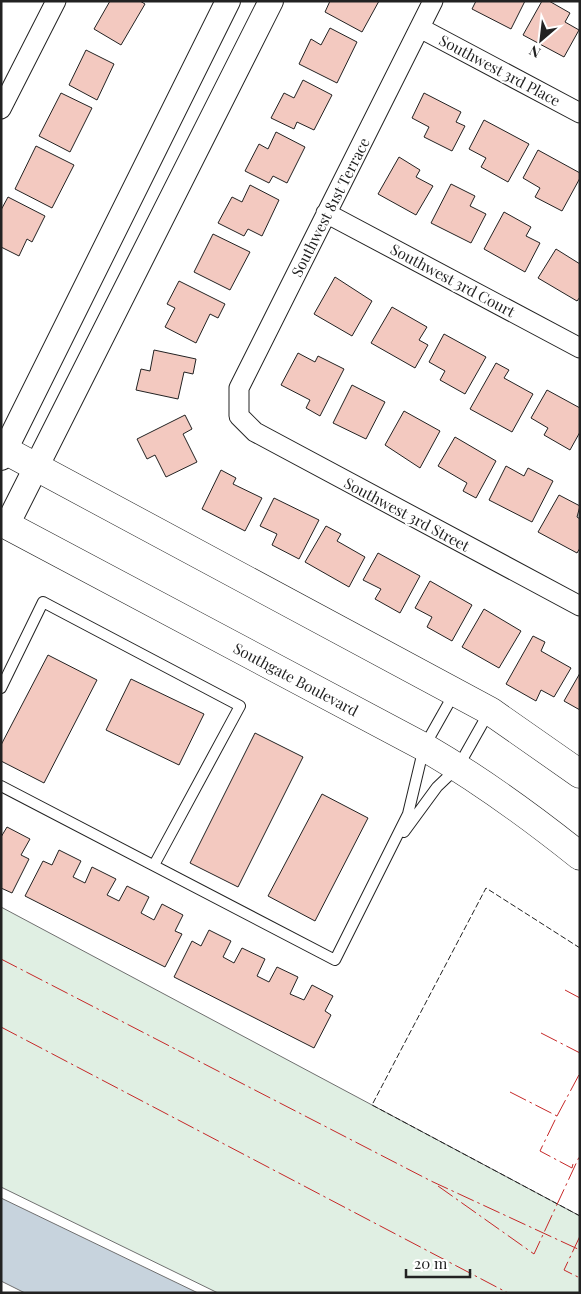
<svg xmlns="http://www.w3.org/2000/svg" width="581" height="1294" font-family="'Playfair Display',serif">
<rect width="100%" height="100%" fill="#fff"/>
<path fill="#e0efe3" stroke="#6f6f6f" d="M1,907l579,309v77h-362l-217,-106z"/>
<path fill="#c7d3dd" stroke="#6f6f6f" d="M1,1198l197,95h-173l-24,-12z"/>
<path fill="#f3c9c0" stroke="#222" d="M110,1h30l5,3 -24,41 -27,-16z
M330,1h49l-17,31 -37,-20z
M476,1h49l-14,28 -39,-20z
M542,1h7l21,12 -5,9 14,8 -15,27 -41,-22z
M330,28l27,14 -20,41 -38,-19 12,-25 10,6z
M86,50l28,14 -17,36 -28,-15z
M303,80l29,15 -18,35 -17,-8 -3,7 -23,-11 13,-25 10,5z
M61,93l31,15 -22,44 -31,-16z
M424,93l37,19 -5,10 9,4 -13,25 -28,-14 5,-10 -17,-9z
M484,120l45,24 -21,38 -27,-15 5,-9 -17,-9z
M276,132l29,15 -18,36 -14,-7 -4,7 -24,-12 14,-27 9,5z
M36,146l38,19 -22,43 -37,-19z
M538,150l42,23v5l-18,33 -27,-14 5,-9 -17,-10z
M399,157l21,13 -4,7 17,9 -17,29 -38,-21z
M451,184l24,12 -5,10 16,8 -15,29 -40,-20z
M250,185l29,15 -17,36 -14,-7 -4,7 -26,-13 14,-26 10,5z
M8,197l37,19 -13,26 -5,-3 -8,17 -18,-9v-37z
M504,212l27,15 -5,9 14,7 -15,29 -41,-23z
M213,234l37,18 -20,38 -36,-18z
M556,249l24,15v33l-3,4 -39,-23z
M335,277l37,24 -20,35 -38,-22z
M179,281l46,23 -7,14 -8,-4 -14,29 -31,-16 10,-19 -8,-4z
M392,307l35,20 -8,13 9,5 -13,23 -44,-25z
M444,334l42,23 -21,37 -25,-14 5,-9 -16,-9z
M154,350l42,9 -3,15 -9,-2 -6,27 -42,-9 5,-21 9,2z
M298,353l17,9 3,-6 26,13 -24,47 -14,-8 4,-8 -29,-15z
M496,363l13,7 -5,8 29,16 -21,38 -42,-23z
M352,385l33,17 -19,37 -33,-16z
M547,390l33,18v24l-10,18 -26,-15 4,-7 -17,-10z
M404,411l36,20 -20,37 -35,-23z
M185,415l7,14 -9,5 14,28 -31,15 -11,-22 -8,4 -10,-20z
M455,437l41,24 -20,37 -13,-7 4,-8 -29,-17z
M506,466l18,10 4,-8 25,13 -21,41 -43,-22z
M221,470l15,8 -3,6 29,14 -17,33 -43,-22z
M559,495l21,11 -3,11 3,2v29l-3,5 -39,-21z
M274,498l45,22 -20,39 -27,-14 5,-11 -17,-8z
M326,526l15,8 -4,7 28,16 -16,30 -44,-25z
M378,553l42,23 -20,37 -25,-14 6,-10 -18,-9z
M430,581l42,24 -20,36 -25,-14 5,-10 -17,-9z
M484,609l37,22 -22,37 -37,-21z
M533,636l12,6 -4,9 30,17 -17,29 -13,-7 -5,11 -30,-17z
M48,655l49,25 -53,103 -43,-22v-16z
M580,673v37l-16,-9z
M131,679l73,35 -25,51 -73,-35z
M255,733l48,24 -65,130 -48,-24z
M322,794l46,24 -53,103 -47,-25z
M7,827l23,12 -9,16 8,4 -17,34 -11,-5v-51z
M59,850l22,11 -8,16 12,6 7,-16 24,12 -9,16 12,6 8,-15 22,11 -8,16 13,7 8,-16 21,11 -8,16 7,3 -17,33 -140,-71 18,-35 9,4z
M209,930l22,11 -8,16 11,6 8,-15 23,11 -8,17 12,6 8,-15 21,10 -8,17 14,6 8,-15 21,11 -8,15 6,4 -17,33 -140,-71 18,-36 9,5z"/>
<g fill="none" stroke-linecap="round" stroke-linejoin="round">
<defs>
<path id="service" d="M1,688l42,-86 197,104 -86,159
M1,786l334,174 73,-146 16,-67 31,-55
M404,832l33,-45 21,-20 31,-55"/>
<path id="minor" d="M433,1l-194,387v28l16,16 325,174
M420,28l160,85
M1,109l55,-108
M326,213l254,135"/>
<path id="tertiary" d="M1,458l227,-457
M7,525l264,-524"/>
<path id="secondary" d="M1,448l489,263 90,63
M1,522l423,225c55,32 106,69 156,109"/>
</defs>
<use href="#service" stroke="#222" stroke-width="12"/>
<use href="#minor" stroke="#222" stroke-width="21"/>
<use href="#tertiary" stroke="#222" stroke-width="26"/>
<use href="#secondary" stroke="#222" stroke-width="29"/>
<use href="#service" stroke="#fff" stroke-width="10"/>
<use href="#minor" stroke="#fff" stroke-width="19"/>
<use href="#tertiary" stroke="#fff" stroke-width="24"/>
<use href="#secondary" stroke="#fff" stroke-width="28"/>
<path stroke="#222" stroke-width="1" stroke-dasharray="6 2.5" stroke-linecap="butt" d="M580,948l-94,-60 -114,217 208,111"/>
<path stroke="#c62828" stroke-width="1" stroke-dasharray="18 4 2.5 4" stroke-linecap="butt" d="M1,959l430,222 149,69
M565,990l15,8
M1,1027l507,266
M541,1033l39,20
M510,1092l47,24 -17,35 32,17 1,-4
M557,1116l23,-43
M438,1186l96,68 46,-99
M580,1236l-16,34 16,8"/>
</g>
<g text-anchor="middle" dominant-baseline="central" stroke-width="4" stroke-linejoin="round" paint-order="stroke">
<g font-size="15" fill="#222" stroke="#fff">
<text transform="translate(500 70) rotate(28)">Southwest 3rd Place</text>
<text transform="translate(330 207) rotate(-63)">Southwest 81st Terrace</text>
<text transform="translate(453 280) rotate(28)">Southwest 3rd Court</text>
<text transform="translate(407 514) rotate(28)">Southwest 3rd Street</text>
<text transform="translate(296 679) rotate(28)">Southgate Boulevard</text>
</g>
</g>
<rect width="581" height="1294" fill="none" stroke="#222222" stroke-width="5"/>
<g transform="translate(541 40) rotate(208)" stroke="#ffffff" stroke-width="4" paint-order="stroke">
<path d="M0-4L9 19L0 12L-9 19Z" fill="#222222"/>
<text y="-8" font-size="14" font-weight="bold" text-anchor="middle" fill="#222222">N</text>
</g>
<path d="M406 1269v8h64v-8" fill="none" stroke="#222222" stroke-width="2.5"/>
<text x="414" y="1269" font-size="15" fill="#222222" stroke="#ffffff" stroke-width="4" paint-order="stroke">20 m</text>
</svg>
